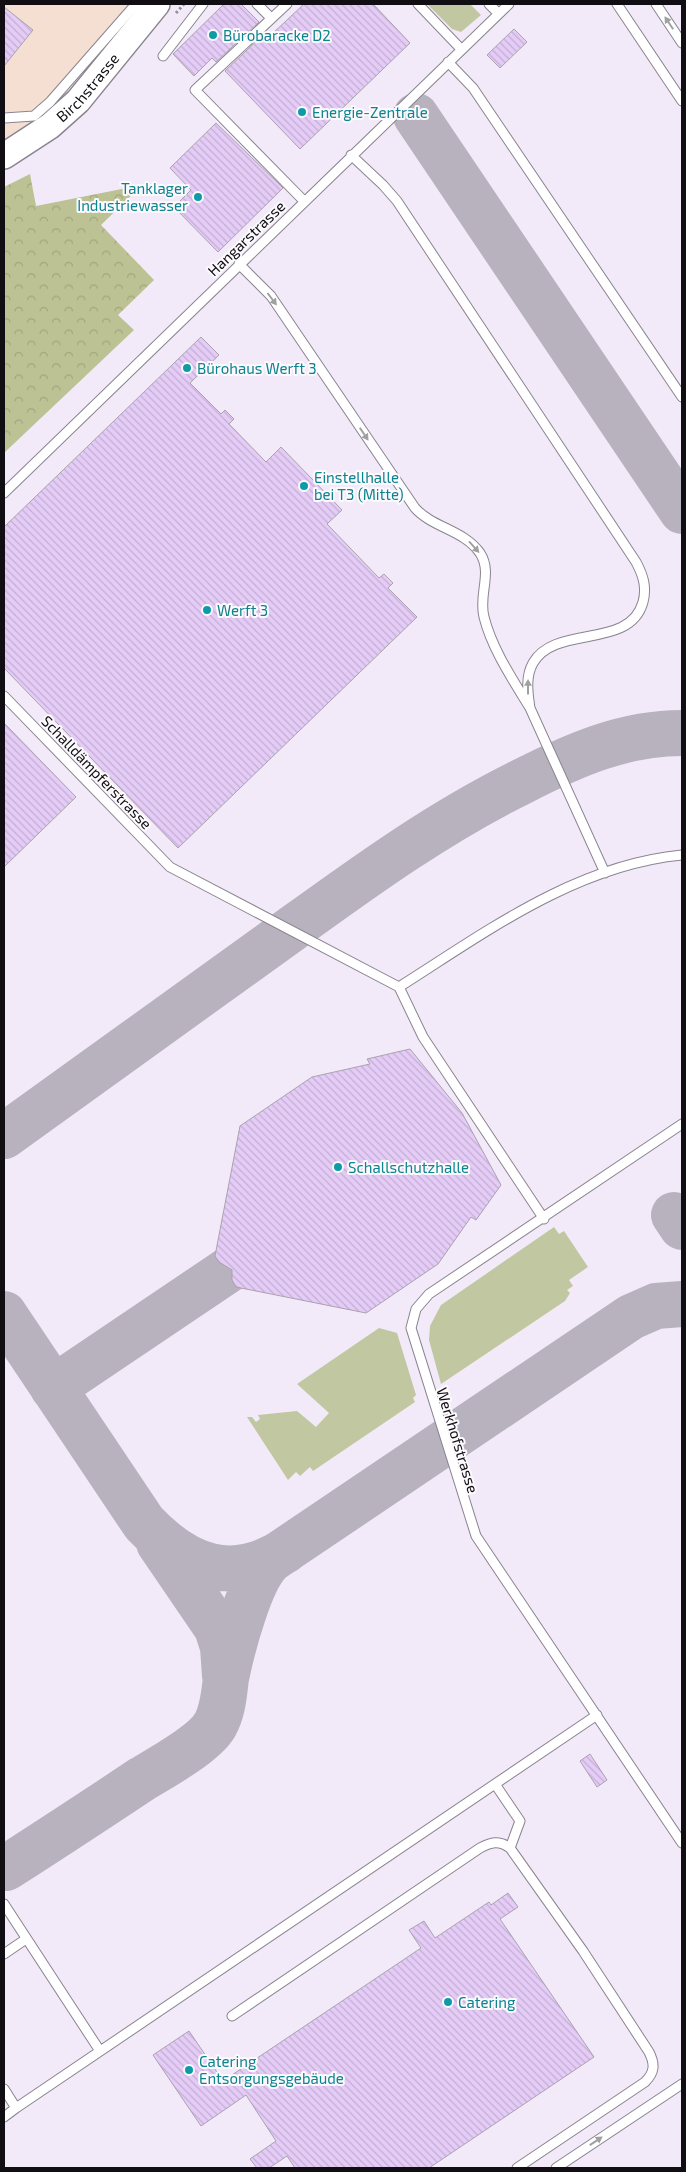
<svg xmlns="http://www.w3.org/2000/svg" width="686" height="2172" font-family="'Exo 2',sans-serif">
<defs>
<pattern id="forest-crowns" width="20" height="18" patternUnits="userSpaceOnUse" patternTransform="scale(1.25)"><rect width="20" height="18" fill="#bcc293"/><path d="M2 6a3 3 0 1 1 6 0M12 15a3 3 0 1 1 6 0" fill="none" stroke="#a1a67e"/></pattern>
<pattern id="building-back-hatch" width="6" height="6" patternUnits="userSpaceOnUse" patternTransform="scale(1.25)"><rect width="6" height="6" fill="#e4ccf7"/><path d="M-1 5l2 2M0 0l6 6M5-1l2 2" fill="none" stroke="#c3aed3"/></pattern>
</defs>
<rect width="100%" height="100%" fill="#f2eaf8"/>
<path fill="#f5dfd2" d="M4,4h137l-55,66 -55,54 -27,16z"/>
<path fill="#c1c7a0" d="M427,4h43l11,11 -20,17 -9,-3z
M554,1227l5,7 5,-3 24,36 -19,13 4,6 -6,4 3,3 -5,8 -124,83 -12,-44 1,-14 11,-21z
M379,1328l18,5 19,62 -3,3 2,4 -102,69 -3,-4 -10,9 -4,-4 -8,8 -41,-63h5l4,5 4,-3 -2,-4 39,-4 19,16 13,-14 -32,-29z"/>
<path fill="url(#forest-crowns)" d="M30,174l6,32 106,-21 -41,40 53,55 -36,35 16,15 -130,123v-266z"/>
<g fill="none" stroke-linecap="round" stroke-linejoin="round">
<path stroke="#b8b2be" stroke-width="46" d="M416,116l266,395
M4,1136c86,-62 171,-123 257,-185 85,-61 168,-124 262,-170 51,-26 101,-48 159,-48
M674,1215l8,12
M4,1314l140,209c42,44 88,62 142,27
M53,1388l230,-155
M159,1543l58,85 6,19 2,29
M6,1868c45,-29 91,-59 136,-89 19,-11 63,-36 73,-54 8,-14 9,-31 11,-47 6,-29 24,-101 46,-119l359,-242 25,-11 26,-2"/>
</g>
<path fill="url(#building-back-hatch)" stroke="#a9a2af" d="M224,4h17l18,18 -43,40 -4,-4 -18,18 -21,-22z
M304,4h69l37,39 -110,106 -75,-78 42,-40 4,4z
M4,7l29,23 -29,36z
M514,29l13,13 -27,26 -13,-13z
M216,123l67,65 -65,64 -44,-45 17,-17 -21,-22z
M201,337l18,18 -29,28 31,31 4,-4 9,9 -5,5 37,38 15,-15 61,63 -15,14 52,54 5,-4 9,9 -5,5 29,29 -239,231 -174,-180v-141z
M4,723l72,74 -72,70z
M410,1049l52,64 39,72 -25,35 -5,-3 -33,47 -72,49 -130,-26 -4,-7v-10l-13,-8 -4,-6 25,-130 72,-49 58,-13 -3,-5z
M590,1754l17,26 -10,7 -17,-26z
M508,1893l10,14 -18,12 94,138 -165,111h-134l-8,-12 -18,12h-12l-7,-9 26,-18 -30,-46 -45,31 -48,-71 36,-24 34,50 198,-133 -12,-18 15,-9 11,17 54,-36 2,3z"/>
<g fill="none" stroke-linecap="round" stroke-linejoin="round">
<defs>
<path id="service" d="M257,4l14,14
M287,4l-92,86 109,111
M418,4l43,45
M489,4l9,9
M617,4l65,97
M656,4l26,39
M163,56l40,-52
M448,62l25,26 209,309
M4,118l30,-2 16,-14 86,-98
M239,264l32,32 144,212c18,20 49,22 65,45 13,20 -2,42 4,64 8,32 29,63 46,91 -2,-14 -5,-31 3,-45 22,-39 97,-13 110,-61 4,-15 0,-27 -7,-40l-239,-361 -14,-16 -32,-30
M4,493l505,-489
M4,696l166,171 229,120 24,50 121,182
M530,708l75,165
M399,987c87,-55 177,-122 283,-132
M682,1124l-253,170 -13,15 -5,19 65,208 206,307
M495,1784l25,37 -10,27
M4,1904l96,147
M4,1954l22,-15
M232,2016l248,-168c11,-6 19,-8 30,0l73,103 66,101c6,12 6,20 -4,30l-128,86
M4,2089l12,19 581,-393
M4,2117l12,-9
M556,2168l126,-84"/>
<g id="secondary">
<path id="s1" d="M4,156l46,-30 28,-25 79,-97"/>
</g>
</defs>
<use href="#service" stroke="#8a8490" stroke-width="11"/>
<use href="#secondary" stroke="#8a8490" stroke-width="28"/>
<path stroke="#958f9a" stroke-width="3" stroke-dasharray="2.5 2.5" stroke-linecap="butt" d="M176,13l8,-9"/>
<use href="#service" stroke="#fff" stroke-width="9"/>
<use href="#secondary" stroke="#fff" stroke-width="25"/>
</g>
<defs><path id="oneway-solid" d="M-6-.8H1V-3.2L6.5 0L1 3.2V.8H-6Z" transform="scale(1.25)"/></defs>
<g fill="#a09fa1">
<use href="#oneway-solid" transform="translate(669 23) rotate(-124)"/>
<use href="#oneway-solid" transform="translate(272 299) rotate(53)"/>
<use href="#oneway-solid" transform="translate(364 434) rotate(56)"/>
<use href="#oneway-solid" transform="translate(474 547) rotate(48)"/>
<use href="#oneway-solid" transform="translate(528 687) rotate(-90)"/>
<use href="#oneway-solid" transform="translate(596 2141) rotate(-34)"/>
</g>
<g fill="#0f9aa8" stroke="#fcfafd" stroke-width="2">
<circle cx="213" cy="35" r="5"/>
<circle cx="302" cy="112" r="5"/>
<circle cx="198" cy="197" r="5"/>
<circle cx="187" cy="368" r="5"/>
<circle cx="304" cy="486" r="5"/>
<circle cx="207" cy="610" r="5"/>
<circle cx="338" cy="1167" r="5"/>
<circle cx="448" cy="2002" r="5"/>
<circle cx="189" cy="2070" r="5"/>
</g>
<g text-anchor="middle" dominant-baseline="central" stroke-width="4" stroke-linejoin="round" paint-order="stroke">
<g font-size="15" fill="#0d838f" stroke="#fcfafd" text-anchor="start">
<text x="223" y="35">Bürobaracke D2</text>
<text x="312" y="112">Energie-Zentrale</text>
<text x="188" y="188" text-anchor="end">Tanklager<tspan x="188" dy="17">Industriewasser</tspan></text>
<text x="197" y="368">Bürohaus Werft 3</text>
<text x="314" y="477">Einstellhalle<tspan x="314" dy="17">bei T3 (Mitte)</tspan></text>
<text x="217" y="610">Werft 3</text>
<text x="348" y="1167">Schallschutzhalle</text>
<text x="458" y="2002">Catering</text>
<text x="199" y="2061">Catering<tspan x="199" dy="17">Entsorgungsgebäude</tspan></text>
</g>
<g font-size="15" fill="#110e13" stroke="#fcfafd">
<text stroke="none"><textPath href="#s1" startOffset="109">Birchstrasse</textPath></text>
<text transform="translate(246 238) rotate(-44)">Hangarstrasse</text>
<text transform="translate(97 772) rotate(46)">Schalldämpferstrasse</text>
<text transform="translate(458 1440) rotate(73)">Werkhofstrasse</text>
</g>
</g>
<rect width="686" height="2172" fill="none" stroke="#110e13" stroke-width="10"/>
</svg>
